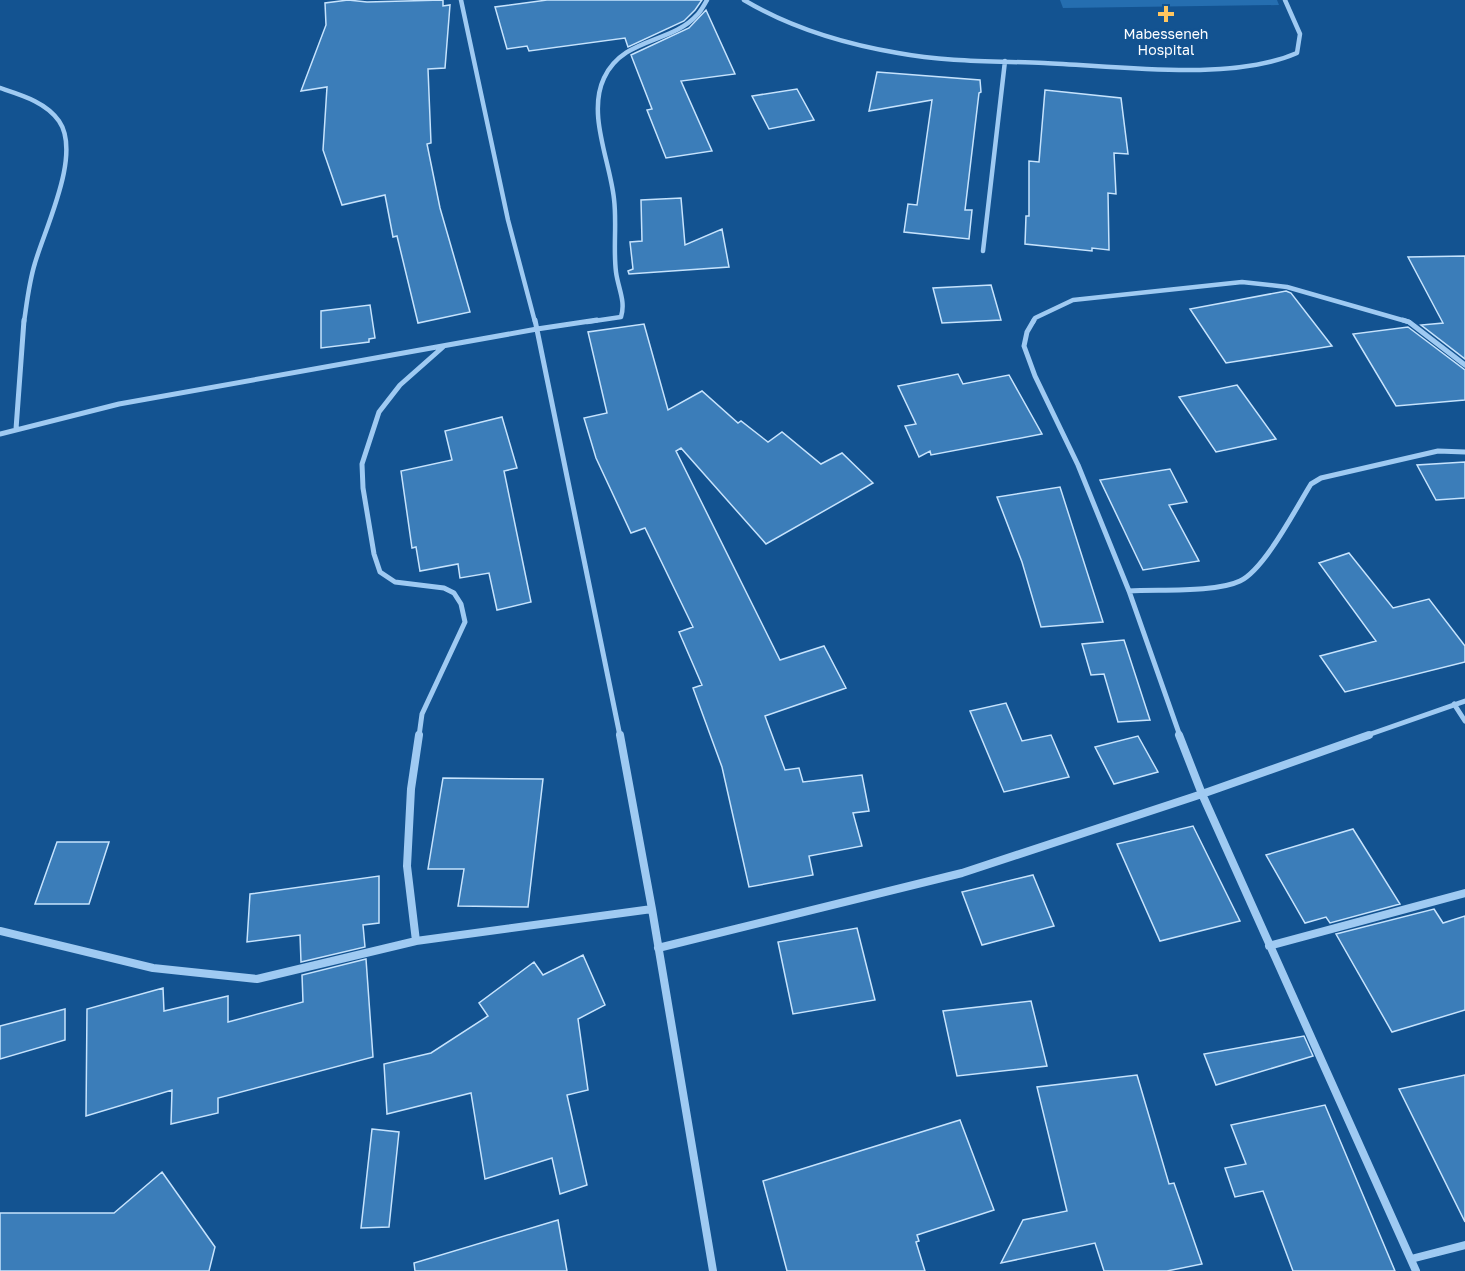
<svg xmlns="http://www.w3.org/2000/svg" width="1465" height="1271" font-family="'Golos Text',sans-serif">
<rect width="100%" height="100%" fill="#135391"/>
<path fill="#256eb0" d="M1060,0h217l2,5 -216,3z"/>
<path fill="#3b7db9" stroke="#c6e3fd" stroke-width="1.5" d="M348,0l19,2 76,-2v6l7,-1 -5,63 -17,1 3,74 -4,1 13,64 30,104 -52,11 -21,-87 -4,1 -8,-42 -43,10 -19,-55 4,-63 -26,4 25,-66 -1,-22z
M547,0h155l-7,10 -11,11 -56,26 -3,-9 -96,13 -2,-5 -20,3 -12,-42z
M706,10l29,64 -54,7 31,70 -46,7 -19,-48 5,-1 -21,-54 58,-27z
M877,72l103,8 1,12 -2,1 -14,117h7l-3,29 -65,-7 4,-28 9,1 15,-105 -63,11z
M797,89l17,31 -45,9 -17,-33z
M1045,90l76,8 7,56 -14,-1 2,41 -8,-1 1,57 -17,-2v3l-67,-7 1,-28h3v-55l10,1z
M681,198l4,47 37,-16 7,38 -100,7 -1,-3 5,-2 -3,-27 12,-1 -1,-41z
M1465,256v103l-44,-34 22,-2 -35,-66z
M991,285l10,35 -59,3 -9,-35z
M1286,291l5,2 41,53 -106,17 -36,-54z
M370,305l5,33 -6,1v3l-48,6v-37z
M644,324l24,86 34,-19 36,32 3,-2 27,21 14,-10 39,32 21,-11 31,30 -107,61 -85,-96 -5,3 104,209 44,-14 22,42 -81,28 20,54 14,-2 4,14 59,-7 7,36 -16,2 9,33 -53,10 4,19 -64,12 -27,-120 -29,-79 9,-3 -23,-53 14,-5 -48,-99 -14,5 -35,-75 -12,-40 23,-5 -19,-81z
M1408,327l57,43v30l-69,6 -43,-72z
M958,374l5,10 46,-9 33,59 -111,21 -1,-4 -11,6 -14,-31 11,-2 -18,-38z
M1237,385l39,54 -60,13 -37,-55z
M502,417l15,51 -13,3 27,131 -34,8 -8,-37 -29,5 -2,-14 -38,7 -4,-24 -4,1 -11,-77 51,-11 -7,-29z
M1465,462v36l-29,2 -19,-35z
M1170,469l17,33 -18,3 30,56 -56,9 -43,-90z
M1060,487l43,135 -62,5 -19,-65 -25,-65z
M1349,553l44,55 36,-9 36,47v16l-120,30 -25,-36 56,-15 -57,-78z
M1124,640l26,80 -32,2 -14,-48 -13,1 -9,-31z
M1006,703l16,38 29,-6 18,42 -65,15 -34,-81z
M1138,736l20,36 -44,12 -19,-37z
M443,778l100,1 -15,128 -70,-1 6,-37h-36z
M1193,826l47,95 -80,20 -43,-97z
M1353,829l47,75 -70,19 -4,-6 -21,6 -39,-68z
M57,842h52l-20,62h-54z
M1033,875l21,51 -72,19 -20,-53z
M379,876v47l-16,2 2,22 -64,15 -1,-27 -53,7 3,-48z
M1434,909l9,14 22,-7v94l-73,22 -56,-98z
M857,928l18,72 -82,14 -15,-72z
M583,955l22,50 -27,14 10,71 -21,5 20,90 -27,9 -8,-36 -67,21 -14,-86 -84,21 -3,-50 47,-11 57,-37 -9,-13 55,-41 9,13z
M366,959l7,98 -155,41v15l-47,11 1,-34 -86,26 1,-107 76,-21 1,23 64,-15v26l75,-20 -1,-27z
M1031,1001l16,65 -90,10 -14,-65z
M65,1009v31l-65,19v-33z
M1304,1036l9,20 -97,29 -12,-31z
M1137,1075l32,109 5,-1 28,81 -35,7h-63l-9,-28 -94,20 22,-43 44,-9 -30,-124z
M1465,1075v147l-66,-133z
M1325,1105l70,166h-102l-30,-80 -28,6 -10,-29 21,-4 -15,-39z
M960,1120l34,90 -77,25 2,6 -3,1 9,29h-138l-24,-90z
M372,1129l27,3 -10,95 -28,1z
M162,1172l53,75 -6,24h-209v-58h114z
M558,1220l9,51h-152l-1,-8z"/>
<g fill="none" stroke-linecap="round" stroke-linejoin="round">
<path stroke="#9fcaf2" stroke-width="4.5" d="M461,0l47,220 27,102
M744,0c47,28 101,44 154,53 48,9 98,8 146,10 73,3 187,19 253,-10l3,-19 -15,-34
M0,88c21,7 46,14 59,33 23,33 -14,107 -24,142 -6,19 -8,39 -11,59
M983,251l22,-190
M587,322l34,-5c5,-16 -3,-29 -5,-45 -3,-24 1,-49 -2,-73 -4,-38 -27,-85 -10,-121 19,-41 67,-34 93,-63 4,-4 7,-10 10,-15
M1033,322l2,-4 38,-18 169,-18 45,5 122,35"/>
<path stroke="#9fcaf2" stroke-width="5" d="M535,320l85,416
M1034,320l-7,12 -3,14 11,30 43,89 51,126 51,145
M1403,320l6,2 56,43
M16,429l8,-109
M0,434l119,-30 418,-75 60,-9
M1129,591c29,-2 86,2 111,-10 25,-12 56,-73 71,-97l10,-6 117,-27 27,1
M1454,704l11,17
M419,736l3,-22 43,-92 -4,-18 -7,-11 -10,-5 -49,-6 -15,-10 -6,-18 -11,-66 -1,-24 17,-52 21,-27 43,-38
M1365,736l100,-35"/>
<path stroke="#9fcaf2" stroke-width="8" d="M620,735l32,174 61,362
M1179,735l23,59 214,477
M0,931l153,37 104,11 159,-38 236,-32
M416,941l-9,-75 4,-77 8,-54
M1269,946l196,-53
M658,948l304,-75 240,-79 167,-59
M1411,1259l54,-14"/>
</g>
<path fill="#ffc55f" stroke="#135391" stroke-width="2" d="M1163 5h6v6h6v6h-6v6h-6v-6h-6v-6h6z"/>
<g text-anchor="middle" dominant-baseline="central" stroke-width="5" stroke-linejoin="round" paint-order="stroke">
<g font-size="14" fill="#fff" stroke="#135391">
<text x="1166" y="33">Mabesseneh<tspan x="1166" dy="16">Hospital</tspan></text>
</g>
</g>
</svg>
